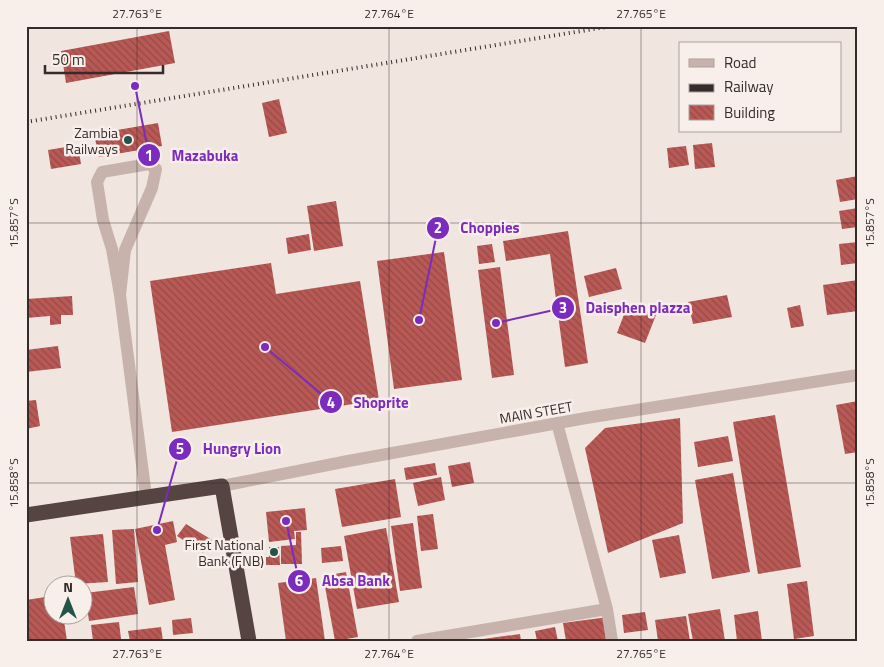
<svg xmlns="http://www.w3.org/2000/svg" width="884" height="667" font-family="'Titillium Web',sans-serif">
<defs>
<pattern id="building-back-hatch" width="6" height="6" patternUnits="userSpaceOnUse" patternTransform="scale(1.25)"><rect width="6" height="6" fill="#b85955"/><path d="M-1 5l2 2M0 0l6 6M5-1l2 2" fill="none" stroke="#964a47"/></pattern>
</defs>
<rect width="100%" height="100%" fill="#f0e5df"/>
<path fill="url(#building-back-hatch)" d="M169,31l6,32 -109,20 -5,-32z
M279,99l8,34 -18,4 -7,-34z
M158,123l4,23 -63,11 -5,-23z
M712,143l3,24 -20,2 -2,-24z
M78,145l3,19 -30,5 -3,-19z
M686,146l3,19 -20,3 -2,-20z
M858,176v23l-18,3 -4,-22z
M336,201l7,45 -29,5 -7,-45z
M858,208v19l-16,2 -3,-18z
M568,231l20,132 -23,4 -15,-113 -44,7 -3,-20z
M309,234l2,16 -23,4 -2,-16z
M858,242v21l-17,2 -2,-21z
M492,244l3,18 -16,2 -2,-18z
M444,252l18,128 -68,9 -17,-128z
M271,263l5,31 84,-13 19,119 -207,32 -22,-151z
M500,267l14,108 -22,3 -14,-108z
M616,268l6,21 -33,8 -5,-21z
M858,280v31l-31,4 -4,-30z
M727,295l5,22 -39,7 -5,-22z
M72,296l1,19h-12v9l-11,1v-9l-24,2v-19z
M628,304l28,11 -11,28 -28,-10z
M800,305l4,21 -13,2 -4,-20z
M58,346l3,22 -35,4v-22z
M36,400l4,26 -14,3v-28z
M858,401v51l-13,2 -9,-49z
M775,415l26,152 -43,7 -25,-152z
M680,418l3,105 -75,30 -23,-105 20,-20z
M728,436l5,25 -35,6 -4,-25z
M470,462l4,21 -22,4 -4,-21z
M435,463l2,12 -31,5 -2,-12z
M733,473l17,99 -38,7 -17,-99z
M441,477l4,23 -27,6 -5,-23z
M395,479l6,38 -59,10 -7,-38z
M305,508l2,22 -13,1 1,8 -26,3 -3,-30z
M433,514l5,35 -17,2 -4,-35z
M173,521l4,21 -12,3 10,55 -26,5 -14,-76z
M413,523l9,65 -22,3 -9,-65z
M186,524l26,16 -9,13 -26,-17z
M386,528l13,74 -42,7 -13,-73z
M134,529l4,53 -22,2 -4,-54z
M296,532h5l1,32h-21v-18l15,-1z
M103,534l5,48 -32,2 -6,-47z
M679,535l7,38 -26,5 -8,-38z
M341,546l2,15 -21,2 -1,-15z
M269,547h10l1,18h-14v-8h3z
M346,572l12,65 -23,4 -12,-65z
M316,578l9,63h-39l-8,-58z
M807,581l7,55 -20,3 -7,-55z
M134,587l4,27 -49,7 -4,-28z
M52,596v18h11l4,27h-38l-3,-15v-26z
M720,609l5,32h-32l-5,-27z
M758,611l4,30h-25l-3,-26z
M645,612l3,18 -24,3 -2,-18z
M686,616l4,25h-32l-3,-21z
M608,617l3,24h-45l-3,-18z
M191,618l2,15 -20,2 -1,-15z
M119,622l2,17 -28,2 -2,-16z
M161,627l2,14h-33l-2,-10z
M555,627l3,14h-21l-2,-10z
M520,634l1,7h-45v-1z"/>
<g fill="none" stroke-linecap="round" stroke-linejoin="round">
<path stroke="#c7b3ac" stroke-width="12" d="M120,295l5,-45 27,-62 4,-19 -7,-5 -47,8 -5,10 6,38 9,29 8,46 26,201
M557,423l50,186
M222,486l126,-25 238,-43 272,-43
M417,641l190,-32 5,32"/>
<path stroke="#564442" stroke-width="15" d="M26,515l196,-29 27,155"/>
<path stroke="#362b2a" stroke-width="4" stroke-dasharray="1 4" stroke-linecap="butt" d="M26,122l586,-96"/>
</g>
<path fill="none" stroke="#362b2a" stroke-width="1" stroke-opacity="0.45" d="M137,26v615M389,26v615M641,26v615M26,223h832M26,483h832"/>
<g fill="#24534c" stroke="#f8efeb" stroke-width="2">
<circle cx="128" cy="140" r="5"/>
<circle cx="274" cy="552" r="5"/>
</g>
<g text-anchor="middle" dominant-baseline="central" stroke-width="5" stroke-linejoin="round" paint-order="stroke">
<g font-size="14" fill="#362b2a" stroke="#f8efeb" text-anchor="end">
<text x="118" y="132">Zambia<tspan x="118" dy="16">Railways</tspan></text>
<text x="264" y="544">First National<tspan x="264" dy="16">Bank (FNB)</tspan></text>
</g>
<g font-size="14" fill="#362b2a" stroke="#f8efeb">
<text transform="translate(536 412) rotate(-10)">MAIN STEET</text>
</g>
</g>
<path fill="none" stroke="#7b2cbf" stroke-width="2" d="M135 86L149 155M419 320L438 228M496 323L563 308M265 347L331 402M157 530L180 449M286 521L299 581"/>
<g fill="#7b2cbf" stroke="#f8efeb" stroke-width="2">
<circle cx="135" cy="86" r="5"/>
<circle cx="419" cy="320" r="5"/>
<circle cx="496" cy="323" r="5"/>
<circle cx="265" cy="347" r="5"/>
<circle cx="157" cy="530" r="5"/>
<circle cx="286" cy="521" r="5"/>
<circle cx="149" cy="155" r="12"/>
<circle cx="438" cy="228" r="12"/>
<circle cx="563" cy="308" r="12"/>
<circle cx="331" cy="402" r="12"/>
<circle cx="180" cy="449" r="12"/>
<circle cx="299" cy="581" r="12"/>
</g>
<g font-size="15" text-anchor="middle" font-weight="bold" fill="#fff">
<text x="149" y="161">1</text>
<text x="438" y="233">2</text>
<text x="563" y="313">3</text>
<text x="331" y="408">4</text>
<text x="180" y="454">5</text>
<text x="299" y="586">6</text>
</g>
<g font-size="15" text-anchor="middle" font-weight="bold" fill="#7b2cbf" stroke="#f8efeb" stroke-width="5" stroke-linejoin="round" paint-order="stroke">
<text x="205" y="161">Mazabuka</text>
<text x="490" y="233">Choppies</text>
<text x="638" y="313">Daisphen plazza</text>
<text x="381" y="408">Shoprite</text>
<text x="242" y="454">Hungry Lion</text>
<text x="356" y="586">Absa Bank</text>
</g>
<rect width="884" height="667" fill="none" stroke="#f8efeb" stroke-width="55"/>
<rect x="679" y="42" width="162" height="90" fill="#f8efeb" stroke="#aaa19e"/>
<rect x="689" y="59" width="25" height="8" fill="#c7b3ac" stroke="#aaa19e"/>
<text x="724" y="68" font-size="15" fill="#362b2a">Road</text>
<rect x="689" y="84" width="25" height="8" fill="#362b2a" stroke="#aaa19e"/>
<text x="724" y="92" font-size="15" fill="#362b2a">Railway</text>
<rect x="689" y="105" width="25" height="15" fill="url(#building-back-hatch)" stroke="#aaa19e"/>
<text x="724" y="118" font-size="15" fill="#362b2a">Building</text>
<g transform="translate(68 600)"><circle r="24" fill="#f8efeb" stroke="#aaa19e"/>
<path d="M0-4L9 19L0 12L-9 19Z" fill="#24534c"/>
<text y="-8" font-size="14" font-weight="bold" text-anchor="middle" fill="#362b2a">N</text>
</g>
<path d="M45 65v8h118v-8" fill="none" stroke="#362b2a" stroke-width="2.5"/>
<text x="52" y="65" font-size="15" fill="#362b2a" stroke="#f8efeb" stroke-width="4" paint-order="stroke">50 m</text>
<rect x="28" y="28" width="828" height="612" fill="none" stroke="#362b2a" stroke-width="2"/>
<g font-size="12" text-anchor="middle" fill="#362b2a">
<text x="137" y="18">27.763°E</text>
<text x="389" y="18">27.764°E</text>
<text x="641" y="18">27.765°E</text>
<text transform="translate(14 223) rotate(-90)" y="4">15.857°S</text>
<text transform="translate(870 223) rotate(-90)" y="4">15.857°S</text>
<text transform="translate(14 483) rotate(-90)" y="4">15.858°S</text>
<text transform="translate(870 483) rotate(-90)" y="4">15.858°S</text>
<text x="137" y="658">27.763°E</text>
<text x="389" y="658">27.764°E</text>
<text x="641" y="658">27.765°E</text>
</g>
</svg>
